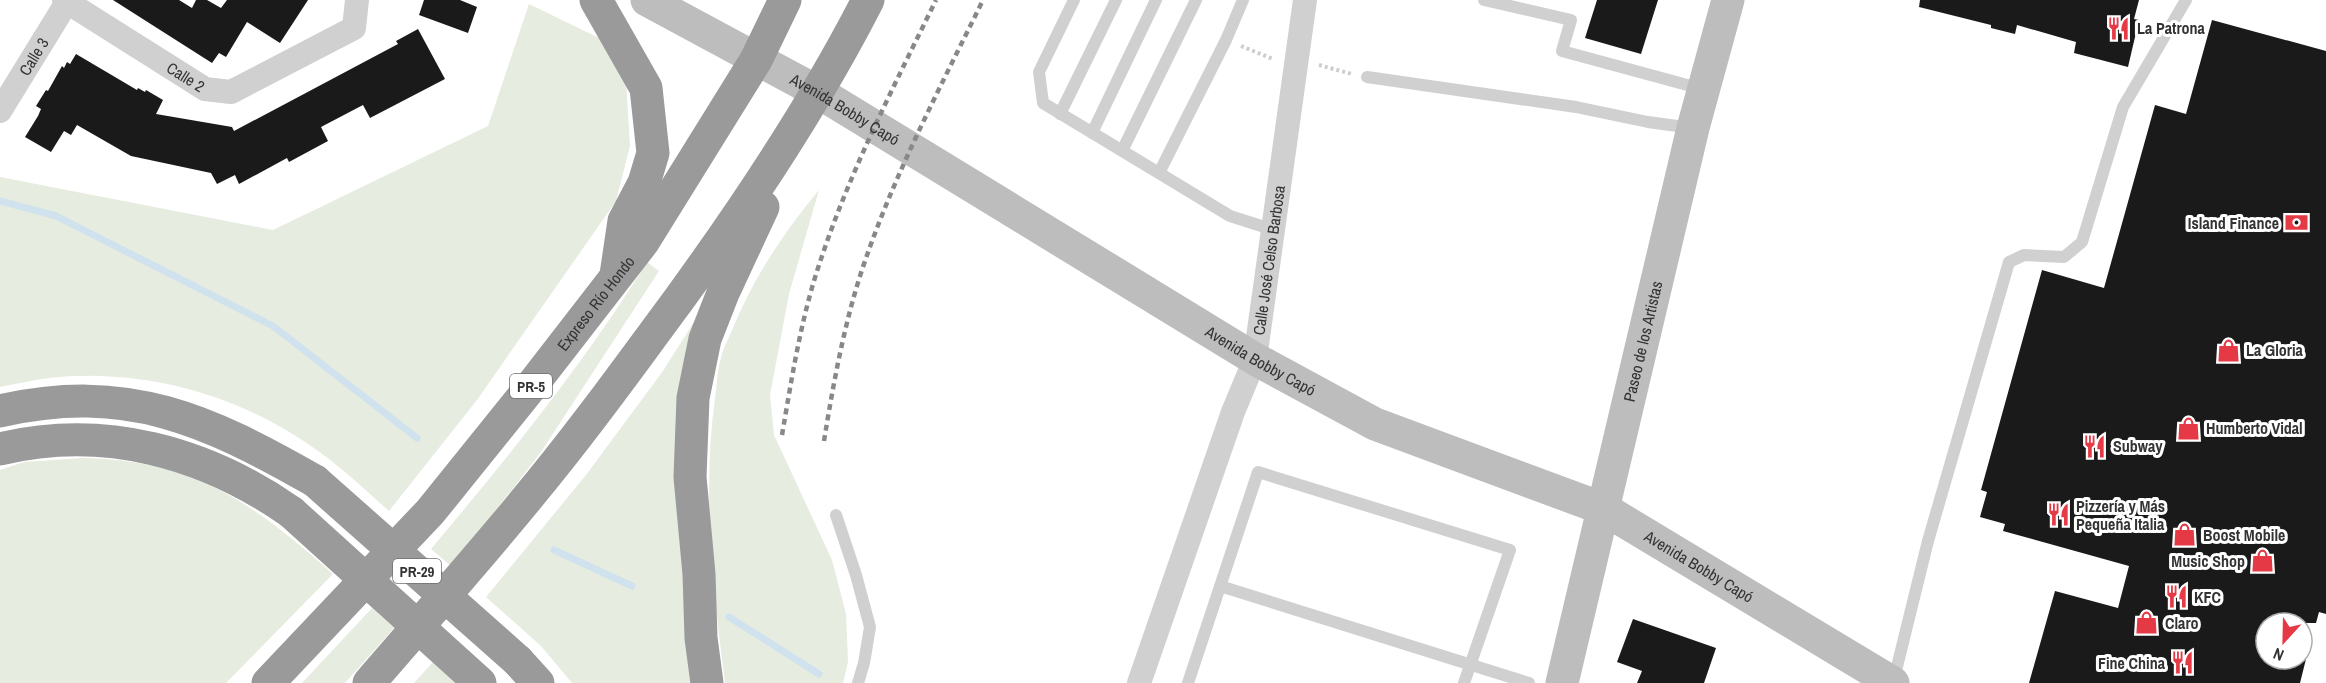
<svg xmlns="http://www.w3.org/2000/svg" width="2326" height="683" font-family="'Archivo Narrow',sans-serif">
<rect width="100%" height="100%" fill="#fff"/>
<path fill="#e6ecdf" d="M529,4l70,34 27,44 4,64 -14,55 -139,199 -88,111c-26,-23 -52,-48 -81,-67 -74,-51 -169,-76 -259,-66 -16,2 -33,6 -49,9v-210l273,53 215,-104z
M819,190l-30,104 -19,101 4,40 58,125 14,54 2,48 -5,21h-118c-12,-94 -23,-190 -10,-285 2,-13 2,-27 6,-40 2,-10 8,-20 12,-30 21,-51 51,-96 86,-138z
M647,262l12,9 -118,181 -89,115 -21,-18c77,-92 153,-185 216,-287z
M706,303l-8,380h-126l-31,-37 -55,-49 100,-122 77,-104z
M83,458c111,2 170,45 250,116l-107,109h-226v-213l24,-8z
M372,608l22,20 -49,55h-43z
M433,662l23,21h-42z"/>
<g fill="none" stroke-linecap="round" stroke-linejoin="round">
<path stroke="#cfe2ee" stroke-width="7" d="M0,201l56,15 217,110 144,112
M554,550l78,36
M729,617l90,57"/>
</g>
<path fill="#1a1a1a" d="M113,0h66l13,8 4,-8h11l14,8 6,-8h81l-28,43 -33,-21 -21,35 -7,-4 -7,10z
M424,0h36l17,7 -9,26 -49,-18z
M1597,0h61l-17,54 -56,-16z
M1920,0h219l-5,19 5,1 -11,47 -54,-14 2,-11 -59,-17 -2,9 -24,-6v-3l-72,-18z
M2212,20l114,31v563l-7,-2 -3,11h-50v36h40l-6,24h-271l26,-92 63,17 11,-42 -126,-35 2,-7 -25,-7 7,-25 -6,-2 61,-220 62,18 51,-183 31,9z
M418,29l27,50 -75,39 -7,-13 -42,22 7,14 -39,21 -2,-4 -48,26 -4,-9 -18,9 -6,-11 -80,-17 -54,-31 -6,10 -7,-4 -13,21 -26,-15 13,-21 3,-7 -5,-3 10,-16 2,1 14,-25 2,2 3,-6 3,2 6,-10 61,36 1,-2 7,4 1,-2 17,10 -7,14 76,13 2,4 164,-87 -2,-3z
M1633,619l83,29 -12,35h-67l5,-12 -25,-9z"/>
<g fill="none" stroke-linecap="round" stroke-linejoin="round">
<path stroke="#cdcdcd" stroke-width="4" stroke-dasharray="3 3" stroke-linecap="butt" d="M1241,46l32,13
M1319,65l33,9"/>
<path stroke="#d0d0d0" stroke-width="12" d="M1074,0l-35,72 4,31 187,113 44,14
M1484,0l87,20 -9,31 140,38
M1367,77l209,30 72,15 44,6
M1060,114l56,-114
M1092,133l64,-133
M1122,151l74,-151
M1159,173l67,-133 17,-40
M836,515l20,60 14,52 -6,36 -6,20
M1220,586l309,97
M1188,683l70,-211 252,78 -46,133
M1893,683l35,-142 81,-279 15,-7 40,2 18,-15 41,-135 63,-107"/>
<g stroke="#d0d0d0" stroke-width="24">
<path id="s1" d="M64,0l141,89 26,3 123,-64 3,-28"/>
<path id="s2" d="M0,111l67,-109"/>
<path id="s3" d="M1139,683l94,-271 22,-53 50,-359"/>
</g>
<g stroke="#bdbdbd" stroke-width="33">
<path id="s4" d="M647,0l171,92 437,267 120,65 229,85 289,174"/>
<path id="s5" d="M1562,683l131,-555 35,-128"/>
</g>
<g stroke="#9a9a9a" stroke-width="33">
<path d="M596,0l50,88 7,65 -9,30 -20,38 -8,54"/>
<path d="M0,411c127,-29 208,9 315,70"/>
<path d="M0,449c104,-25 205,3 291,63"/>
<path d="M518,661l20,22"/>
<path id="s6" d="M268,683l162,-171 96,-119 117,-151 113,-182 29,-60"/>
<path d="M369,683c75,-87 152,-173 221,-264 30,-39 58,-78 87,-117 70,-96 137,-196 191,-302"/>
<path d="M707,683l-6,-45 -2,-64 -9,-97 3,-79 12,-59 18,-46 40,-86"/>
</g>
<path stroke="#888" stroke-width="4.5" stroke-dasharray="6 4.5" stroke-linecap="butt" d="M782,435c10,-58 19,-117 38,-173 30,-91 74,-176 116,-262
M824,441c9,-55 19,-111 36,-165 31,-96 79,-186 123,-276"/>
<path stroke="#9a9a9a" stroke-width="33" d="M315,481l203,180
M291,512l189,171"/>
</g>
<defs>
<symbol id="restaurant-bare" viewBox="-9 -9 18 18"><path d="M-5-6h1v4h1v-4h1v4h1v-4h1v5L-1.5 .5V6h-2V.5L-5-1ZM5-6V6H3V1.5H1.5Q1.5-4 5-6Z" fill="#e63946" stroke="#fff" stroke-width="2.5" paint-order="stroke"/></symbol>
<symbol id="bank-bare" viewBox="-9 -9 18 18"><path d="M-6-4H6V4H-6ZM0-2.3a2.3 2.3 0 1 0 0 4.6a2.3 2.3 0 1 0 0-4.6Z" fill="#e63946" stroke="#fff" stroke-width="2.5" paint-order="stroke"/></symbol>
<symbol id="shop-bare" viewBox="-9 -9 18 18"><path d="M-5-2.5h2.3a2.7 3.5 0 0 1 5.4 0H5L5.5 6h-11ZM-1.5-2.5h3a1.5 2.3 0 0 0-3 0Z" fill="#e63946" stroke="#fff" stroke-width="2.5" paint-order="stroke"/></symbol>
</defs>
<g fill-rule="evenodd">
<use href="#restaurant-bare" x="2102" y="12" width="33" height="33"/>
<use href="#bank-bare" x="2280" y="206" width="33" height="33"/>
<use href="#shop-bare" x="2212" y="334" width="33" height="33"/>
<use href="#shop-bare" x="2172" y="412" width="33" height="33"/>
<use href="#restaurant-bare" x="2078" y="430" width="33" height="33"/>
<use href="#restaurant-bare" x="2042" y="498" width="33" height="33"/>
<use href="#shop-bare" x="2168" y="518" width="33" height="33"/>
<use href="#shop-bare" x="2246" y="544" width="33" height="33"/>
<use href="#restaurant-bare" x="2160" y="580" width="33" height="33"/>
<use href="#shop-bare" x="2130" y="606" width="33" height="33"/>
<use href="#restaurant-bare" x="2166" y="646" width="33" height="33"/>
</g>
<g text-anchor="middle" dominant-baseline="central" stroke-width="6" stroke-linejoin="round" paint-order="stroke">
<g fill="#fff" stroke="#707070" stroke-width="1.5">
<rect x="510" y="374" width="42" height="24" rx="4.5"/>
<rect x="393" y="559" width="48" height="24" rx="4.5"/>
</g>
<g font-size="15" font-weight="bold" fill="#333">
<text x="531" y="386">PR-5</text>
<text x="417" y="571">PR-29</text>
</g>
<g font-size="16" font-weight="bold" fill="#333" stroke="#fff" text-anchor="start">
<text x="2137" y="28">La Patrona</text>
<text x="2279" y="223" text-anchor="end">Island Finance</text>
<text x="2246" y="350">La Gloria</text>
<text x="2206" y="428">Humberto Vidal</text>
<text x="2113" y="446">Subway</text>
<text x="2076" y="506">Pizzería y Más<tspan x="2076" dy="18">Pequeña Italia</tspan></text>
<text x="2203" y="535">Boost Mobile</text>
<text x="2245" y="561" text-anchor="end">Music Shop</text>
<text x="2194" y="597">KFC</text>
<text x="2165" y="623">Claro</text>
<text x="2165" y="663" text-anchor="end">Fine China</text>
</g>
<g font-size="16" fill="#333" stroke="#fff">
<text stroke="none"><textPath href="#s2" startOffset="64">Calle 3</textPath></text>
<text stroke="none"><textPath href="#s1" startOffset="144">Calle 2</textPath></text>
<text stroke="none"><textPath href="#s4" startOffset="226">Avenida Bobby Capó</textPath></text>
<text stroke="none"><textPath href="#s3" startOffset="444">Calle José Celso Barbosa</textPath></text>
<text stroke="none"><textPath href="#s6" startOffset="502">Expreso Río Hondo</textPath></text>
<text stroke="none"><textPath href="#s5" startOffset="351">Paseo de los Artistas</textPath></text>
<text stroke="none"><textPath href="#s4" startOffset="712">Avenida Bobby Capó</textPath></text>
<text stroke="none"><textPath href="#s4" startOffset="1198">Avenida Bobby Capó</textPath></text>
</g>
</g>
<g transform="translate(2284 641) rotate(202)"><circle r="28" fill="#ffffff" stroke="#adadad" stroke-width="1.5"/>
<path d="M0-4.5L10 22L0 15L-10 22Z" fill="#e63946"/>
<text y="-9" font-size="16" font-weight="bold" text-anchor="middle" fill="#333333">N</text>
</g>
</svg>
